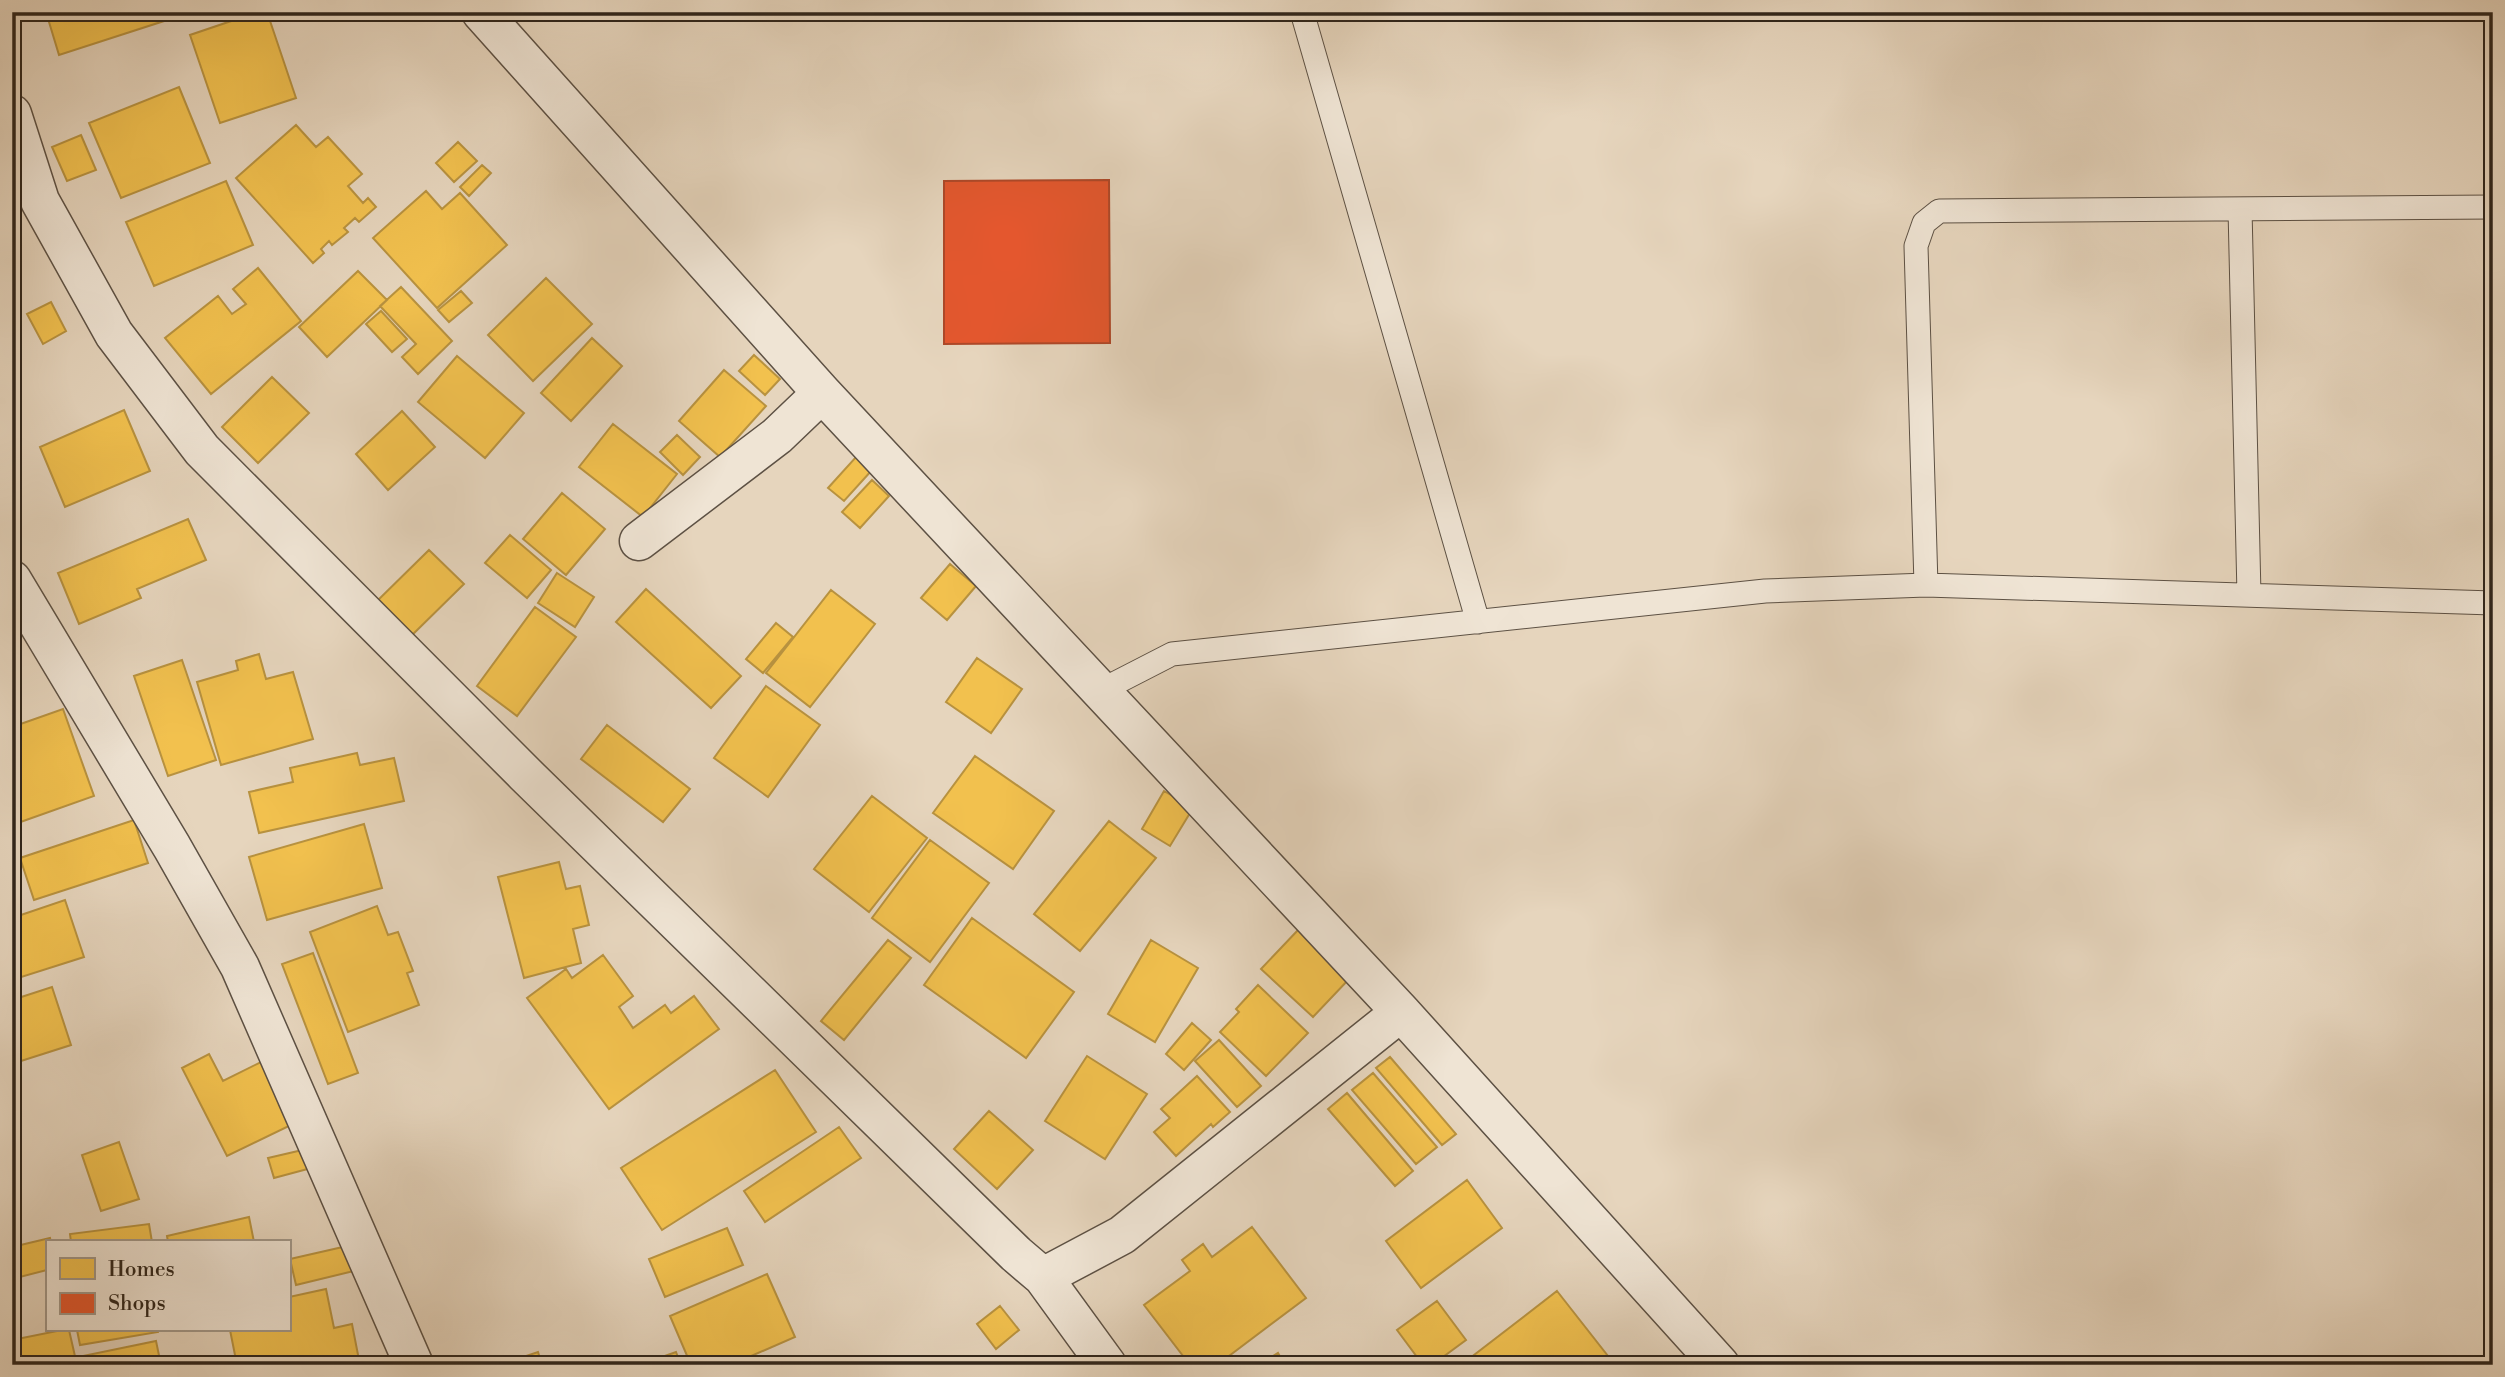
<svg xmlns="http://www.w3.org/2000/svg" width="2505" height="1377" font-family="'Libre Bodoni',serif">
<rect width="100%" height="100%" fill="#e6d5bd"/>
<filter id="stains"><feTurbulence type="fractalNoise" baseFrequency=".00286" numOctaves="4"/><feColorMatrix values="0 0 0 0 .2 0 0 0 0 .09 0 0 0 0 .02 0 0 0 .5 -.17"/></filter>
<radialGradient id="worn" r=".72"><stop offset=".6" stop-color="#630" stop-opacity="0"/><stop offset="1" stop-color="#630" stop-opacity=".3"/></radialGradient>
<path fill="#f2c14e" stroke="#b8923f" stroke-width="2" d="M46,12h115l3,9 -105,34z
M188,12h21l-19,6z
M258,12h9l29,86 -76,25 -30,-88z
M179,87l31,76 -89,35 -32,-75z
M296,125l20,22 12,-10 34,37 -14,12 15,17 5,-5 8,9 -17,15 -4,-4 -11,10 4,4 -16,13 -3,-4 -8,8 3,4 -11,10 -77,-85z
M81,135l15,35 -29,11 -15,-34z
M458,142l19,19 -23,21 -18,-19z
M482,165l9,8 -22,23 -9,-9z
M226,181l27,64 -99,41 -28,-64z
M426,191l16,18 18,-16 47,52 -70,63 -64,-70z
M12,256l6,16 -6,2z
M258,268l43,53 -90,73 -46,-56 53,-42 14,18 14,-10 -13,-15z
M358,271l29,29 -60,57 -28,-30z
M546,278l46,46 -59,57 -45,-46z
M401,287l51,54 -34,33 -16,-17 14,-13 -36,-38z
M461,291l11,12 -23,19 -11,-12z
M51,302l15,29 -23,13 -16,-30z
M381,311l26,28 -15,13 -26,-28z
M592,338l30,28 -51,55 -30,-28z
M754,355l26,24 -15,16 -26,-24z
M457,356l67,57 -39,45 -67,-56z
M724,370l42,36 -46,51 -41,-36z
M272,377l37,36 -51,50 -36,-36z
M124,410l26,61 -85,36 -25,-60z
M402,411l33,36 -47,43 -32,-36z
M613,424l64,50 -34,43 -64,-50z
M677,435l23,22 -17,18 -23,-23z
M856,457l16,13 -28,31 -16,-13z
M872,480l17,16 -29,32 -18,-16z
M562,493l43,36 -39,46 -43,-36z
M188,519l18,41 -69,29 4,9 -62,26 -21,-51z
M510,535l41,35 -24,28 -42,-35z
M429,550l35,34 -58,57 -34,-35z
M950,564l26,22 -29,34 -26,-22z
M557,573l37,24 -19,30 -37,-24z
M646,589l95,87 -30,32 -95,-86z
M831,590l44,34 -65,83 -44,-34z
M535,607l41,30 -59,79 -40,-30z
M776,623l17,14 -30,36 -17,-14z
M259,654l7,25 27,-7 20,67 -92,26 -24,-83 41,-12 -2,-9z
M977,658l45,31 -31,44 -45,-31z
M182,660l34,100 -48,16 -34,-100z
M766,686l54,39 -52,72 -54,-39z
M63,709l31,87 -82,29v-98z
M607,725l83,64 -27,33 -82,-63z
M357,753l3,12 34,-7 10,43 -145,32 -10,-41 44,-10 -3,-14z
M975,756l79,55 -41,58 -80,-56z
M1164,791l29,17 -23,38 -28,-17z
M872,796l55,42 -58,74 -55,-43z
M134,820l14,43 -114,37 -14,-42z
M1109,821l47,37 -76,93 -46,-37z
M364,824l18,64 -115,32 -18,-63z
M930,840l59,43 -59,79 -58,-44z
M559,862l7,27 14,-3 9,39 -16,4 8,34 -57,15 -26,-101z
M65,900l19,57 -72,23v-62z
M377,906l11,29 10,-3 15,39 -6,2 12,32 -71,27 -38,-100z
M972,918l102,74 -48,66 -102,-73z
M1299,929l51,49 -37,39 -52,-48z
M888,940l23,18 -67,82 -23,-19z
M1151,940l47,28 -43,74 -47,-28z
M313,953l45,120 -30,11 -46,-120z
M603,955l30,41 -14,11 14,21 32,-23 6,8 23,-17 25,33 -110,80 -82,-111 39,-29 6,9z
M1258,985l50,48 -42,43 -46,-44 19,-20 -3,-3z
M52,987l19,58 -50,16 -9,-26v-35z
M1192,1023l19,17 -27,30 -18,-16z
M1219,1040l42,46 -24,21 -42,-46z
M209,1054l14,27 38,-19 32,62 -66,32 -45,-88z
M1087,1056l60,38 -42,65 -60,-38z
M1390,1057l66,77 -14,11 -66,-77z
M775,1070l41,62 -154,98 -41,-62z
M1373,1073l64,74 -21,17 -64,-74z
M1197,1076l33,36 -17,15 -2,-3 -35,32 -22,-24 16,-14 -9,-9z
M1347,1093l66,78 -18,15 -67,-77z
M989,1111l44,39 -36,39 -43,-40z
M839,1127l22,31 -96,64 -21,-31z
M119,1142l20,57 -38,12 -19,-56z
M311,1148l4,19 -41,11 -6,-20z
M1467,1180l35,48 -81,60 -35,-47z
M249,1217l5,25h-86l-1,-6z
M149,1224l3,18h-81l-1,-8z
M1252,1227l54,71 -89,67h-27l-46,-60 46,-34 -8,-11 21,-16 9,13z
M727,1228l16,37 -78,32 -16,-38z
M50,1238l1,4h-4v28l-35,9v-32z
M356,1244l6,25 -66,16 -6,-26z
M767,1274l28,63 -60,26 1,2h-45l-21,-49z
M326,1289l8,39 18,-4 8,41h-123l-7,-35h59v-33z
M1557,1291l58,74h-154z
M1437,1301l29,39 -34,25h-9l-26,-35z
M1000,1306l19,24 -23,19 -19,-25z
M62,1330h7l8,35h-65v-25z
M77,1330h81v2l-78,13z
M156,1341l5,24h-76l-2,-9z
M538,1352l4,13h-43z
M676,1352l5,13h-42z
M1278,1353l7,12h-26z"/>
<path fill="#e4572e" stroke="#ae4828" stroke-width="2" d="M1109,180l1,163 -166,1v-163z"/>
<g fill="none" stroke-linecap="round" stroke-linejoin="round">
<defs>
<path id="service" d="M1302,12l176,610
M2240,209l9,386
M1926,585l-10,-339 8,-23 15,-12 554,-4
M1100,691l72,-37 593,-63 161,-6 567,18"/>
<path id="minor" d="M481,12l341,381 579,619 319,353
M12,114l28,87 74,133 88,116 323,324 491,480 27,23 79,-42 279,-223
M639,541l138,-105 45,-43
M12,580l160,267 68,120 174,398
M1043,1277l64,88"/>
</defs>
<use href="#service" stroke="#5d5144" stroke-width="25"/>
<use href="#minor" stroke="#5d5144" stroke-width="41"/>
<use href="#service" stroke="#efe4d4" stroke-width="23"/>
<use href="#minor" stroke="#efe4d4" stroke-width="38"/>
</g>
<rect width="2505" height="1377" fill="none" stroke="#e6d5bd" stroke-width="42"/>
<rect x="14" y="14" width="2477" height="1349" fill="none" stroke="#2f251b" stroke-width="3.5"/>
<rect x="21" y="21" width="2463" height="1335" fill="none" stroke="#2f251b" stroke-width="2"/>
<rect x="46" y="1240" width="245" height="91" fill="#efe4d4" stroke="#a2988a" stroke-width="2"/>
<rect x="60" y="1258" width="35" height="21" fill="#f2c14e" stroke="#a2988a" stroke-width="2"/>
<text x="108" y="1276" font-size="21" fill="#2f251b">Homes</text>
<rect x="60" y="1293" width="35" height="21" fill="#e4572e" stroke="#a2988a" stroke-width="2"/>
<text x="108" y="1310" font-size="21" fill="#2f251b">Shops</text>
<rect width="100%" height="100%" filter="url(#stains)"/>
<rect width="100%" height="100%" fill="url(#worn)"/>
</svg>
